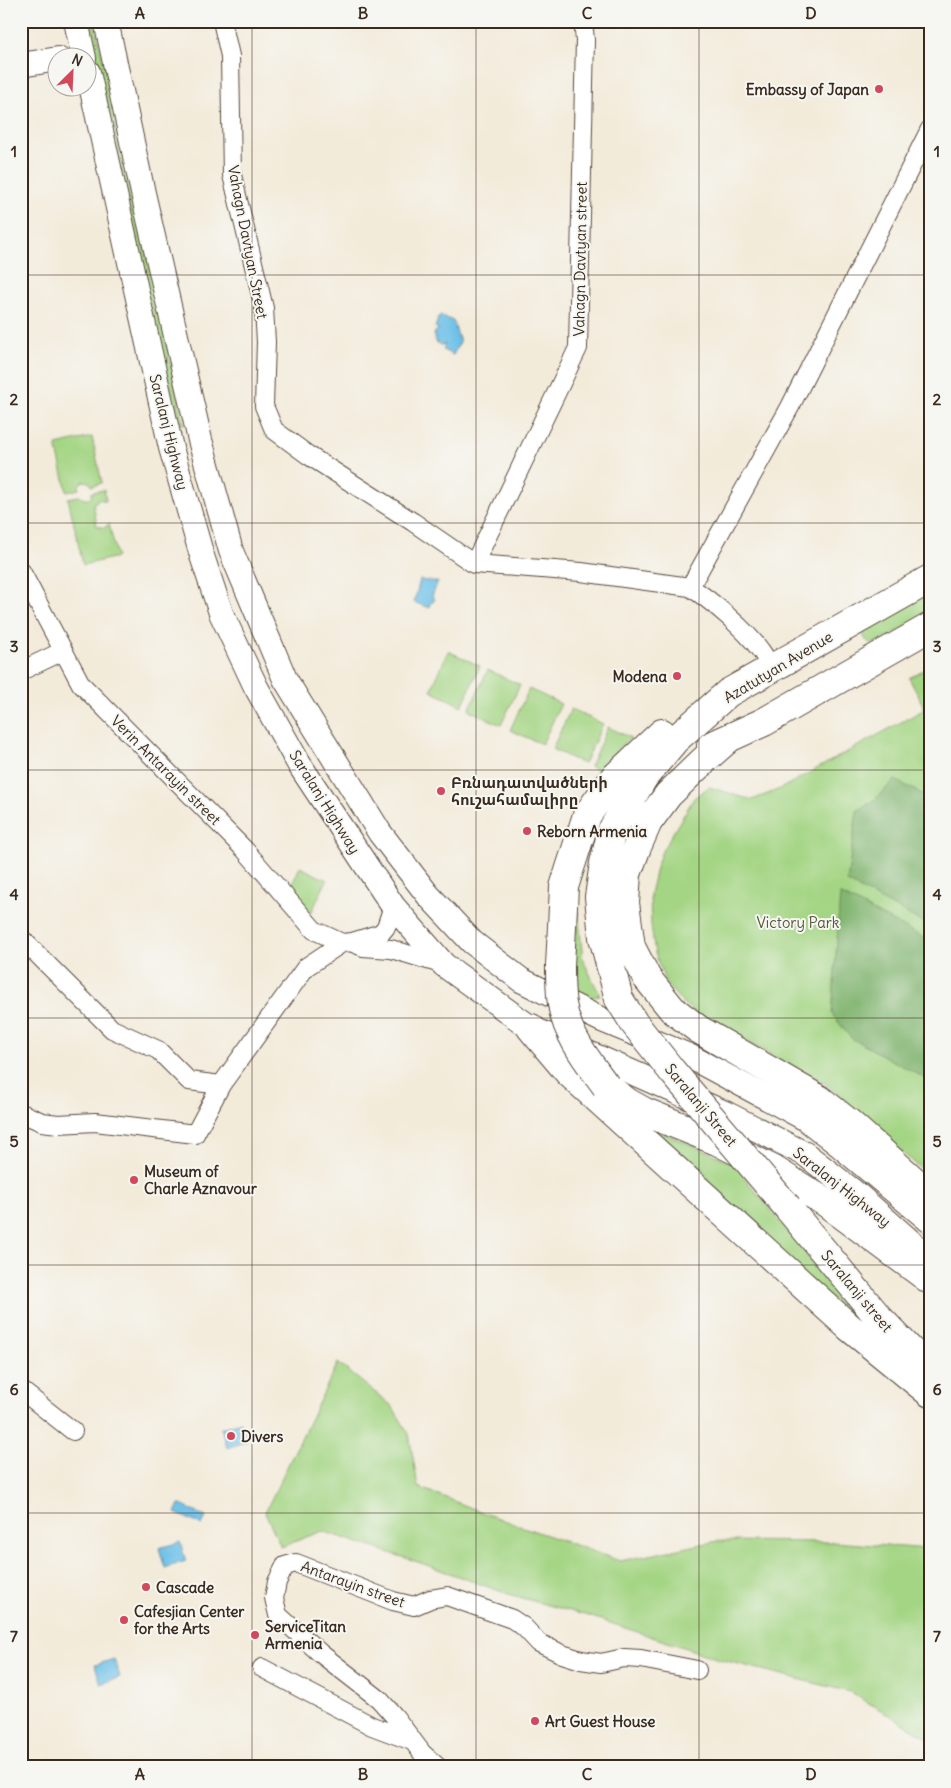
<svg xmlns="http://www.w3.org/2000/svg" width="951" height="1788" font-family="Delius,'Noto Sans Armenian',sans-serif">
<rect width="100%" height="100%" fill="#f6f6f2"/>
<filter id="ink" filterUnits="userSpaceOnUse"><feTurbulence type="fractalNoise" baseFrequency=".02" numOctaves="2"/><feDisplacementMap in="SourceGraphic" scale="10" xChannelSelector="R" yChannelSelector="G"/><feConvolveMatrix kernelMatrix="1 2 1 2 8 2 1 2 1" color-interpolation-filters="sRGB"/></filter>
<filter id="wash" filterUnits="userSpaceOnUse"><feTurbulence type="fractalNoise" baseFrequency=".0096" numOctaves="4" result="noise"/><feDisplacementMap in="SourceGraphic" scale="20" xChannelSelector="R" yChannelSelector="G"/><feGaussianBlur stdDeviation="1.12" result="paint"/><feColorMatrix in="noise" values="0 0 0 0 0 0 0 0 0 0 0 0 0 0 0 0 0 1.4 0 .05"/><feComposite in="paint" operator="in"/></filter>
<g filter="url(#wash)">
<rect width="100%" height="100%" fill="#f3ebda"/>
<path fill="#a4d584" stroke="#708051" d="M89,21h5l12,50 78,352 -1,2 -3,-2 -33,-130z
M92,437l10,46 -10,3 -3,-4 -6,-1 -4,4v4l-12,3 -11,-47z
M104,490l2,11 -7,-2 -6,5 4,22 7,2 5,-4 8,33 -34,8 -15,-67 11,-2 5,3h5l3,-3v-4z
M930,591v22l-54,31c-8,0 -13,-5 -13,-13z
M448,651l32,15 -18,40 -31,-15z
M930,666v511l-104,-93 -121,-64 -22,-17 -17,-19 -11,-31 -4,-27 -1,-32 7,-30 6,-15 31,-51 15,-11 43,13 28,-11 145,-80 -16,-31z
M488,670l32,15 -19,40 -32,-15z
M529,689l32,15 -19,40 -32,-14z
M571,709l32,15 -19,40 -32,-15z
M608,727l23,11 -11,9 -20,24 -10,-5z
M300,867l27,13 -16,33 -21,-25z
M578,912l5,48 17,35 -24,7 -5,-20z
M626,1117l106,45 116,144 48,50z
M338,1363l54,43 17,28 9,53 74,29 128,45 97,-20 115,1 98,7v190l-80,-47 -131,-33 -127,-42 -81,-22 -93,-33 -96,-31 -41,16 -16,-35z"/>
<path fill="#83b672" stroke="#5f7048" d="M895,780l35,18v128l-83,-44 10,-71 16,-10z
M840,894l90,47v140l-79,-43 -19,-24z"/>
<path fill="#6cc0e8" stroke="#547583" d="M440,315l13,6 7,21 -7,13 -10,-5 2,-6 -4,1 -5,-3 -2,-8 2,-3 3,-2 -4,-2z
M420,580l18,2 -6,14 3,4 -2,2 -3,1 -1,5 -15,-6z
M241,1422l6,19 -20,7 -6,-20z
M179,1504l27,13 -4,8 -27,-12z
M180,1542l6,19 -21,7 -6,-20z
M114,1659l6,18 -19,7 -6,-19z"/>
</g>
<g filter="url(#ink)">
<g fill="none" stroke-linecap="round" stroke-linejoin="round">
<defs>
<path id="street" d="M222,21l8,35 2,119 32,133 2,34 -2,64 10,24 34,25 105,67 61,42 107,8 109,15c22,14 56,43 71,64 4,5 7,12 10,18
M474,564l104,-216 7,-308 -2,-19
M21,571l60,113 164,166 69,80 28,13
M690,587l100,-180 140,-278
M21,671l42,-20
M21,938l91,91 46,21 31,31 32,4
M353,943l10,4 28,2 53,16
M21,1113l21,9 16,2 37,-2 100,12 26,-49 85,-118 36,-24 10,-1 29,-9 5,-6 7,-21
M21,1390l52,41
M262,1668l110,58 40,15
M438,1767l-16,-14 -27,-36 -16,-18 -59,-46 -42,-38 -4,-17 3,-16 8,-16 11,-3 97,38 21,5 16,-7 17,-3 65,23 12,8 15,16 23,11 19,6 20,3 23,-5 17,1 56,11"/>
<path id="secondary" d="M76,21l8,37
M106,21l37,172 57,247 31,111 54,128 95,154 48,62 44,47 49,38 81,40 87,36 117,63 31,24 93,78
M21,65l37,-6
M88,72l83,376 31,108 19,57 35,74 43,77 94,142 51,59 87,63 196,86 78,40 54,42 71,63"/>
<path id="primary" d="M728,739l-25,22 -35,34 -20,27 -11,25 -10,27 -2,29 6,44 16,31 25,31 26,20 121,70 29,23 82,73
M711,746l53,-24 166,-95
M560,966l4,-79 23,-72 26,-36 49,-46
M619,999l-16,-62 -4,-40 5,-34 8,-33 32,-53 31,-37 53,-47 202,-114
M531,1028l38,45 280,254 81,66
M606,1086l21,16 18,10 72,29 55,28 53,33 105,78
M788,1208l91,110 51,53"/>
</defs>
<use href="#street" stroke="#57473a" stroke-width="20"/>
<use href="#secondary" stroke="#57473a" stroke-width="26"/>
<use href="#primary" stroke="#57473a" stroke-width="30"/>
<use href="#street" stroke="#fff" stroke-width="18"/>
<use href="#secondary" stroke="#fff" stroke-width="24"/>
<use href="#primary" stroke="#fff" stroke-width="28"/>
<defs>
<path id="primary-bridge" d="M560,966c0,12 0,26 2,38 5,32 26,57 44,82
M619,999l15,24 38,48 116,137"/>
</defs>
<use href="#primary-bridge" stroke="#57473a" stroke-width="30" stroke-linecap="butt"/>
<use href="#primary-bridge" stroke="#fff" stroke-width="28"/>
</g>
</g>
<path fill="none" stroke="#3b2a1e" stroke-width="1" stroke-opacity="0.55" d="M252,21v1746M476,21v1746M699,21v1746M21,275h909M21,523h909M21,770h909M21,1018h909M21,1265h909M21,1513h909"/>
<g fill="#d1495b" stroke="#f6f6f2" stroke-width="2">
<circle cx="879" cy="89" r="5"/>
<circle cx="677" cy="676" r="5"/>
<circle cx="441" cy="791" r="5"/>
<circle cx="527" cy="831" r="5"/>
<circle cx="134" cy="1180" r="5"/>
<circle cx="231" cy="1436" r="5"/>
<circle cx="146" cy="1587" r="5"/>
<circle cx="124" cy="1620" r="5"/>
<circle cx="255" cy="1635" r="5"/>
<circle cx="535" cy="1721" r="5"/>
</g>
<g text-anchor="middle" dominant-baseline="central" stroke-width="4" stroke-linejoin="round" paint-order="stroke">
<g font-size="15" font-weight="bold" fill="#3b2a1e" stroke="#f6f6f2" text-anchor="start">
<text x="869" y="89" text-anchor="end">Embassy of Japan</text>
<text x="667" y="676" text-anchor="end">Modena</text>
<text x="451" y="782">Բռնադատվածների<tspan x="451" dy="17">հուշահամալիրը</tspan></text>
<text x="537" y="831">Reborn Armenia</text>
<text x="144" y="1171">Museum of<tspan x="144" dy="17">Charle Aznavour</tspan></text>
<text x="241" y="1436">Divers</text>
<text x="156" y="1587">Cascade</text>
<text x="134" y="1611">Cafesjian Center<tspan x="134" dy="17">for the Arts</tspan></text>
<text x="265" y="1626">ServiceTitan<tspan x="265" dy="17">Armenia</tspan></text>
<text x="545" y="1721">Art Guest House</text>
</g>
<g font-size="15" fill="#3b2a1e" stroke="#f6f6f2">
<text transform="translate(248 242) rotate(79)">Vahagn Davtyan Street</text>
<text transform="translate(580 259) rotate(-89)">Vahagn Davtyan street</text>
<text transform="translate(169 432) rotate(76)">Saralanj Highway</text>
<text transform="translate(778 667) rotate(-31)">Azatutyan Avenue</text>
<text transform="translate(166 770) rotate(45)">Verin Antarayin street</text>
<text transform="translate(325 802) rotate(58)">Saralanj Highway</text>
<text transform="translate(701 1105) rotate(50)">Saralanji Street</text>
<text transform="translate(842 1187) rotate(38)">Saralanj Highway</text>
<text transform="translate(857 1291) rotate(50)">Saralanji street</text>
<text transform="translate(353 1584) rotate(20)">Antarayin street</text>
</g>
<g font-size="15" fill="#555538" stroke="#f6f6f2">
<text x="798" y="922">Victory Park</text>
</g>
</g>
<rect width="951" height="1788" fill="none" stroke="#f6f6f2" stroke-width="55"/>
<g transform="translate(72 72) rotate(24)"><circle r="24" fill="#f6f6f2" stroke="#aba49d"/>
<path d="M0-4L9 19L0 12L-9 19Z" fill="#d1495b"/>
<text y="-8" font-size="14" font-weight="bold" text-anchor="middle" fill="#3b2a1e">N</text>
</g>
<rect x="28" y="28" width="896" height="1732" fill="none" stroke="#3b2a1e" stroke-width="2"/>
<g font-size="16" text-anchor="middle" font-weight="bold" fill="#3b2a1e">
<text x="140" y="19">A</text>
<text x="363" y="19">B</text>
<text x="587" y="19">C</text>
<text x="811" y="19">D</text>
<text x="14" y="157">1</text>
<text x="937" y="157">1</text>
<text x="14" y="405">2</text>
<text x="937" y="405">2</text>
<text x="14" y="652">3</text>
<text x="937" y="652">3</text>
<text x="14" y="900">4</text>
<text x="937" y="900">4</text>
<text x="14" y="1147">5</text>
<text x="937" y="1147">5</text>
<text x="14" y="1395">6</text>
<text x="937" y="1395">6</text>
<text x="14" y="1642">7</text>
<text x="937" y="1642">7</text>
<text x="140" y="1780">A</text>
<text x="363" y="1780">B</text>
<text x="587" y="1780">C</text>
<text x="811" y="1780">D</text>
</g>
</svg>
